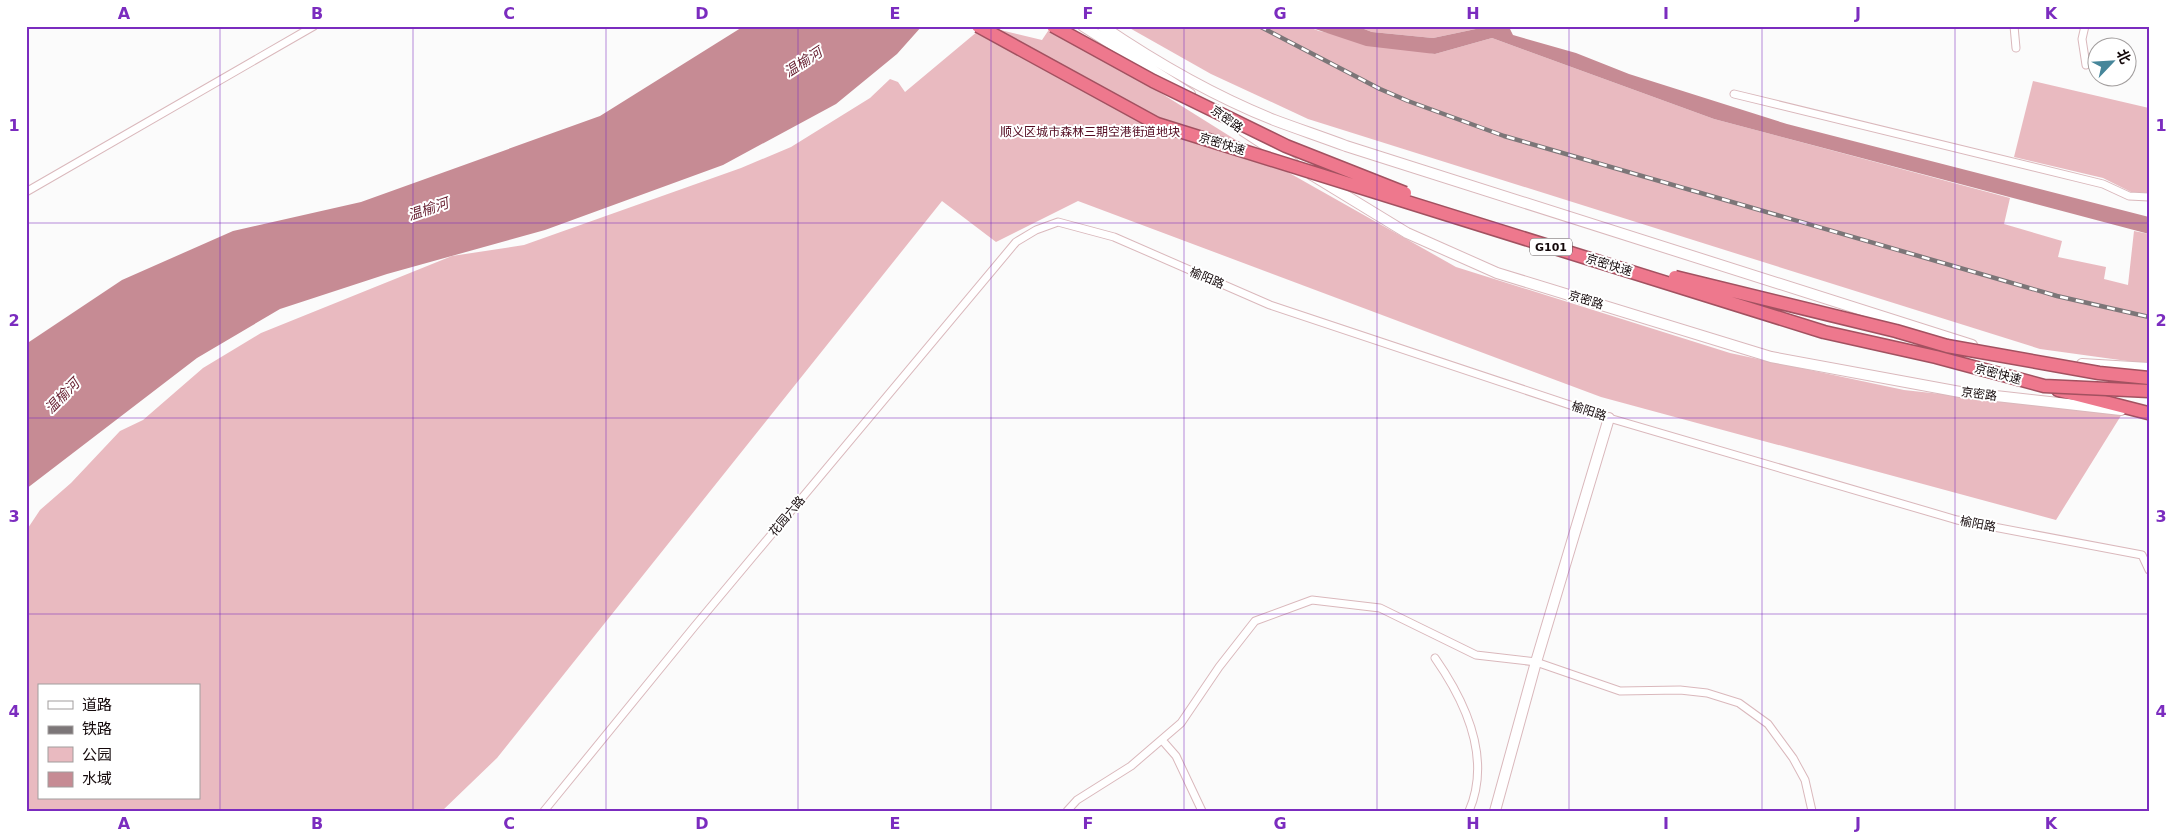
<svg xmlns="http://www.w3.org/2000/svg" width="2175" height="837" font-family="'DejaVu Sans','Noto Sans SC',sans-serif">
<rect width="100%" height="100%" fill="#fbfbfb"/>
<path fill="#e9bac0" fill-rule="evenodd" d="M984,26l58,14 8,-12 98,57 136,85 172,97 274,86 174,37 218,24 -66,106 -455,-123 -523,-196 -82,41 -54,-41 -445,557 -55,53h-416v-280l14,-21 31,-27 49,-52 23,-11 60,-52 58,-35 191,-77 72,-11 217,-77 50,-21 79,-49 20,-19 8,3 7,10zM39,686h160v112h-160z
M1126,26h180l13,5 116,23 57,-16 222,81 296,79 -6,26 58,17 -4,16 48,10 -2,12 24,6 6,-54 15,3v130l-109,-15 -732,-230 -97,-45z
M1356,26h134l-57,12 -61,-6z
M2033,81l116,27v85l-18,-1 -28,-14 -89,-21z"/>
<path fill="#c68b94" d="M744,26h178l-25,28 -61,50 -113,61 -178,65 -158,44 -107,35 -83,49 -171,131v-145l96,-64 111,-49 128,-29 239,-86z
M1306,26h50l16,6 61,6 57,-12h26l-6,3 3,6 63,18 53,21 158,50 362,93v17l-435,-115 -222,-81 -57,16 -69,-8z"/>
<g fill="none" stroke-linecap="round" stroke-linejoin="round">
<defs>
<path id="street" d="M2014,26l2,22
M2085,26l-3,13 4,26
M1734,94l369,90 26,12 20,1
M26,192l288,-166
M1435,658c30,43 57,100 34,153
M1162,740l14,16 26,55
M544,811l150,-184 322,-385 20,-12 22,-8 56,15 156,68 339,113 348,102 185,35 7,15
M1067,811l10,-11 54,-34 50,-43 38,-56 36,-46 57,-21 68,8 96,47 60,7 84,29 60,-1 27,3 32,10 29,21 25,34 12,22 7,31"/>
<path id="secondary" d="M1083,26l107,68
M1102,26c53,36 112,70 172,94 24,9 48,17 72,26l626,199
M1239,128l55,36
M1312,175l95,58 90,40 274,84 189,35 161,18
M2082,364l67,4
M1495,811l41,-149 73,-244"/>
<path id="highway" d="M2058,390l90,23"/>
</defs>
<use href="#street" stroke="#dab8bc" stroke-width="9"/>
<use href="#secondary" stroke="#dab8bc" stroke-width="12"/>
<use href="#highway" stroke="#a25160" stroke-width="15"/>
<use href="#street" stroke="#fff" stroke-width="7"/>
<use href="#secondary" stroke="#fff" stroke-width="10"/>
<use href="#highway" stroke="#ee788d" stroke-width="12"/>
<defs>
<path id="rail" d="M1259,26l121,63 28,12 96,35 553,160 92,21"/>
</defs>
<use href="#rail" stroke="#7c7678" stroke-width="4.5"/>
<use href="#rail" stroke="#fff" stroke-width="2.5" stroke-dasharray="8" stroke-linecap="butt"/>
<defs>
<path id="highway-bridge" d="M978,26l179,98 667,208 112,25 108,29 105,5
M1053,26l100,55 133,65 119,47
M1675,277l221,54 51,15 152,27 50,5"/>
</defs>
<use href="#highway-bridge" stroke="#a25160" stroke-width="15" stroke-linecap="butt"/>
<use href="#highway-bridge" stroke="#ee788d" stroke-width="12"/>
</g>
<path fill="none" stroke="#7b2cbf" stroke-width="1" stroke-opacity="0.55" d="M220,26v785M413,26v785M606,26v785M798,26v785M991,26v785M1184,26v785M1377,26v785M1569,26v785M1762,26v785M1955,26v785M26,223h2123M26,418h2123M26,614h2123"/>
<g text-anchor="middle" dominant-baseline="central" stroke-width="4" stroke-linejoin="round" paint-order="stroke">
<rect fill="#fff" stroke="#5a5354" stroke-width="1" x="1530" y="238.5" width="42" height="17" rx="4"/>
<g font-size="11" font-weight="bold" fill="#14090b">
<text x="1551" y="247">G101</text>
</g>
<g font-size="12" fill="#14090b" stroke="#fff">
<text transform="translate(1227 119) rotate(36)">京密路</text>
<text transform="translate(1222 144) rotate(17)">京密快速</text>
<text transform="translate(1609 265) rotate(17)">京密快速</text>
<text transform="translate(1207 278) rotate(23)">榆阳路</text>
<text transform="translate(1586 300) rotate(17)">京密路</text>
<text transform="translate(1998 374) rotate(15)">京密快速</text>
<text transform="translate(1979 394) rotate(7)">京密路</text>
<text transform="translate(1589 411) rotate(18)">榆阳路</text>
<text transform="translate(787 516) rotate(-50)">花园六路</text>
<text transform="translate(1978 524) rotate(11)">榆阳路</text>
</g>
<g font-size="12" fill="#520a20" stroke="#fff">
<text x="1090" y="132">顺义区城市森林三期空港街道地块</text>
</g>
<g font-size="14" font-style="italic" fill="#671f30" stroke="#fff">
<text transform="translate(803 62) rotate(-33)">温榆河</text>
<text transform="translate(428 209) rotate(-19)">温榆河</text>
<text transform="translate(62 396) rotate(-46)">温榆河</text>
</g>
</g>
<rect width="2175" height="837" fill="none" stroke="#ffffff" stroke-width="55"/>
<rect x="38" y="684" width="162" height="115" fill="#ffffff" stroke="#a19d9d"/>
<rect x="48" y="701" width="25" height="8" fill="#ffffff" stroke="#a19d9d"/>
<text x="82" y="710" font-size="15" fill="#14090b">道路</text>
<rect x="48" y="726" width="25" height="8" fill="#7c7678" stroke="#a19d9d"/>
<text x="82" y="734" font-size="15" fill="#14090b">铁路</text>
<rect x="48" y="747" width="25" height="15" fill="#e9bac0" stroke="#a19d9d"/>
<text x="82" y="760" font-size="15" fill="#14090b">公园</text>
<rect x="48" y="772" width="25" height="15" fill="#c68b94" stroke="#a19d9d"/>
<text x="82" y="784" font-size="15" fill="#14090b">水域</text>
<g transform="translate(2112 62) rotate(65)"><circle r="24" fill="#ffffff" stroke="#a19d9d"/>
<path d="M0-4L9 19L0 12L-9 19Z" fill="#46869a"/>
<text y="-8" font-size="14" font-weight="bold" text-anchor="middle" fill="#14090b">北</text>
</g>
<rect x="28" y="28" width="2120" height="782" fill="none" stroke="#7b2cbf" stroke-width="2"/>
<g font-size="16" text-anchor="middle" font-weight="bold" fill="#7b2cbf">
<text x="124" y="19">A</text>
<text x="317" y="19">B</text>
<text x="509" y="19">C</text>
<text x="702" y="19">D</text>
<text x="895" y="19">E</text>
<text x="1088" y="19">F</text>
<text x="1280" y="19">G</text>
<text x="1473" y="19">H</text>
<text x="1666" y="19">I</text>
<text x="1858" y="19">J</text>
<text x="2051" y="19">K</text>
<text x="14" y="131">1</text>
<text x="2161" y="131">1</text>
<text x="14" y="326">2</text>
<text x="2161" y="326">2</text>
<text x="14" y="522">3</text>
<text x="2161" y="522">3</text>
<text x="14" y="717">4</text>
<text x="2161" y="717">4</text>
<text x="124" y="829">A</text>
<text x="317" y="829">B</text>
<text x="509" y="829">C</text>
<text x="702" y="829">D</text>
<text x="895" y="829">E</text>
<text x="1088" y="829">F</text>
<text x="1280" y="829">G</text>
<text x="1473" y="829">H</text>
<text x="1666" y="829">I</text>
<text x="1858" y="829">J</text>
<text x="2051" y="829">K</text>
</g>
</svg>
